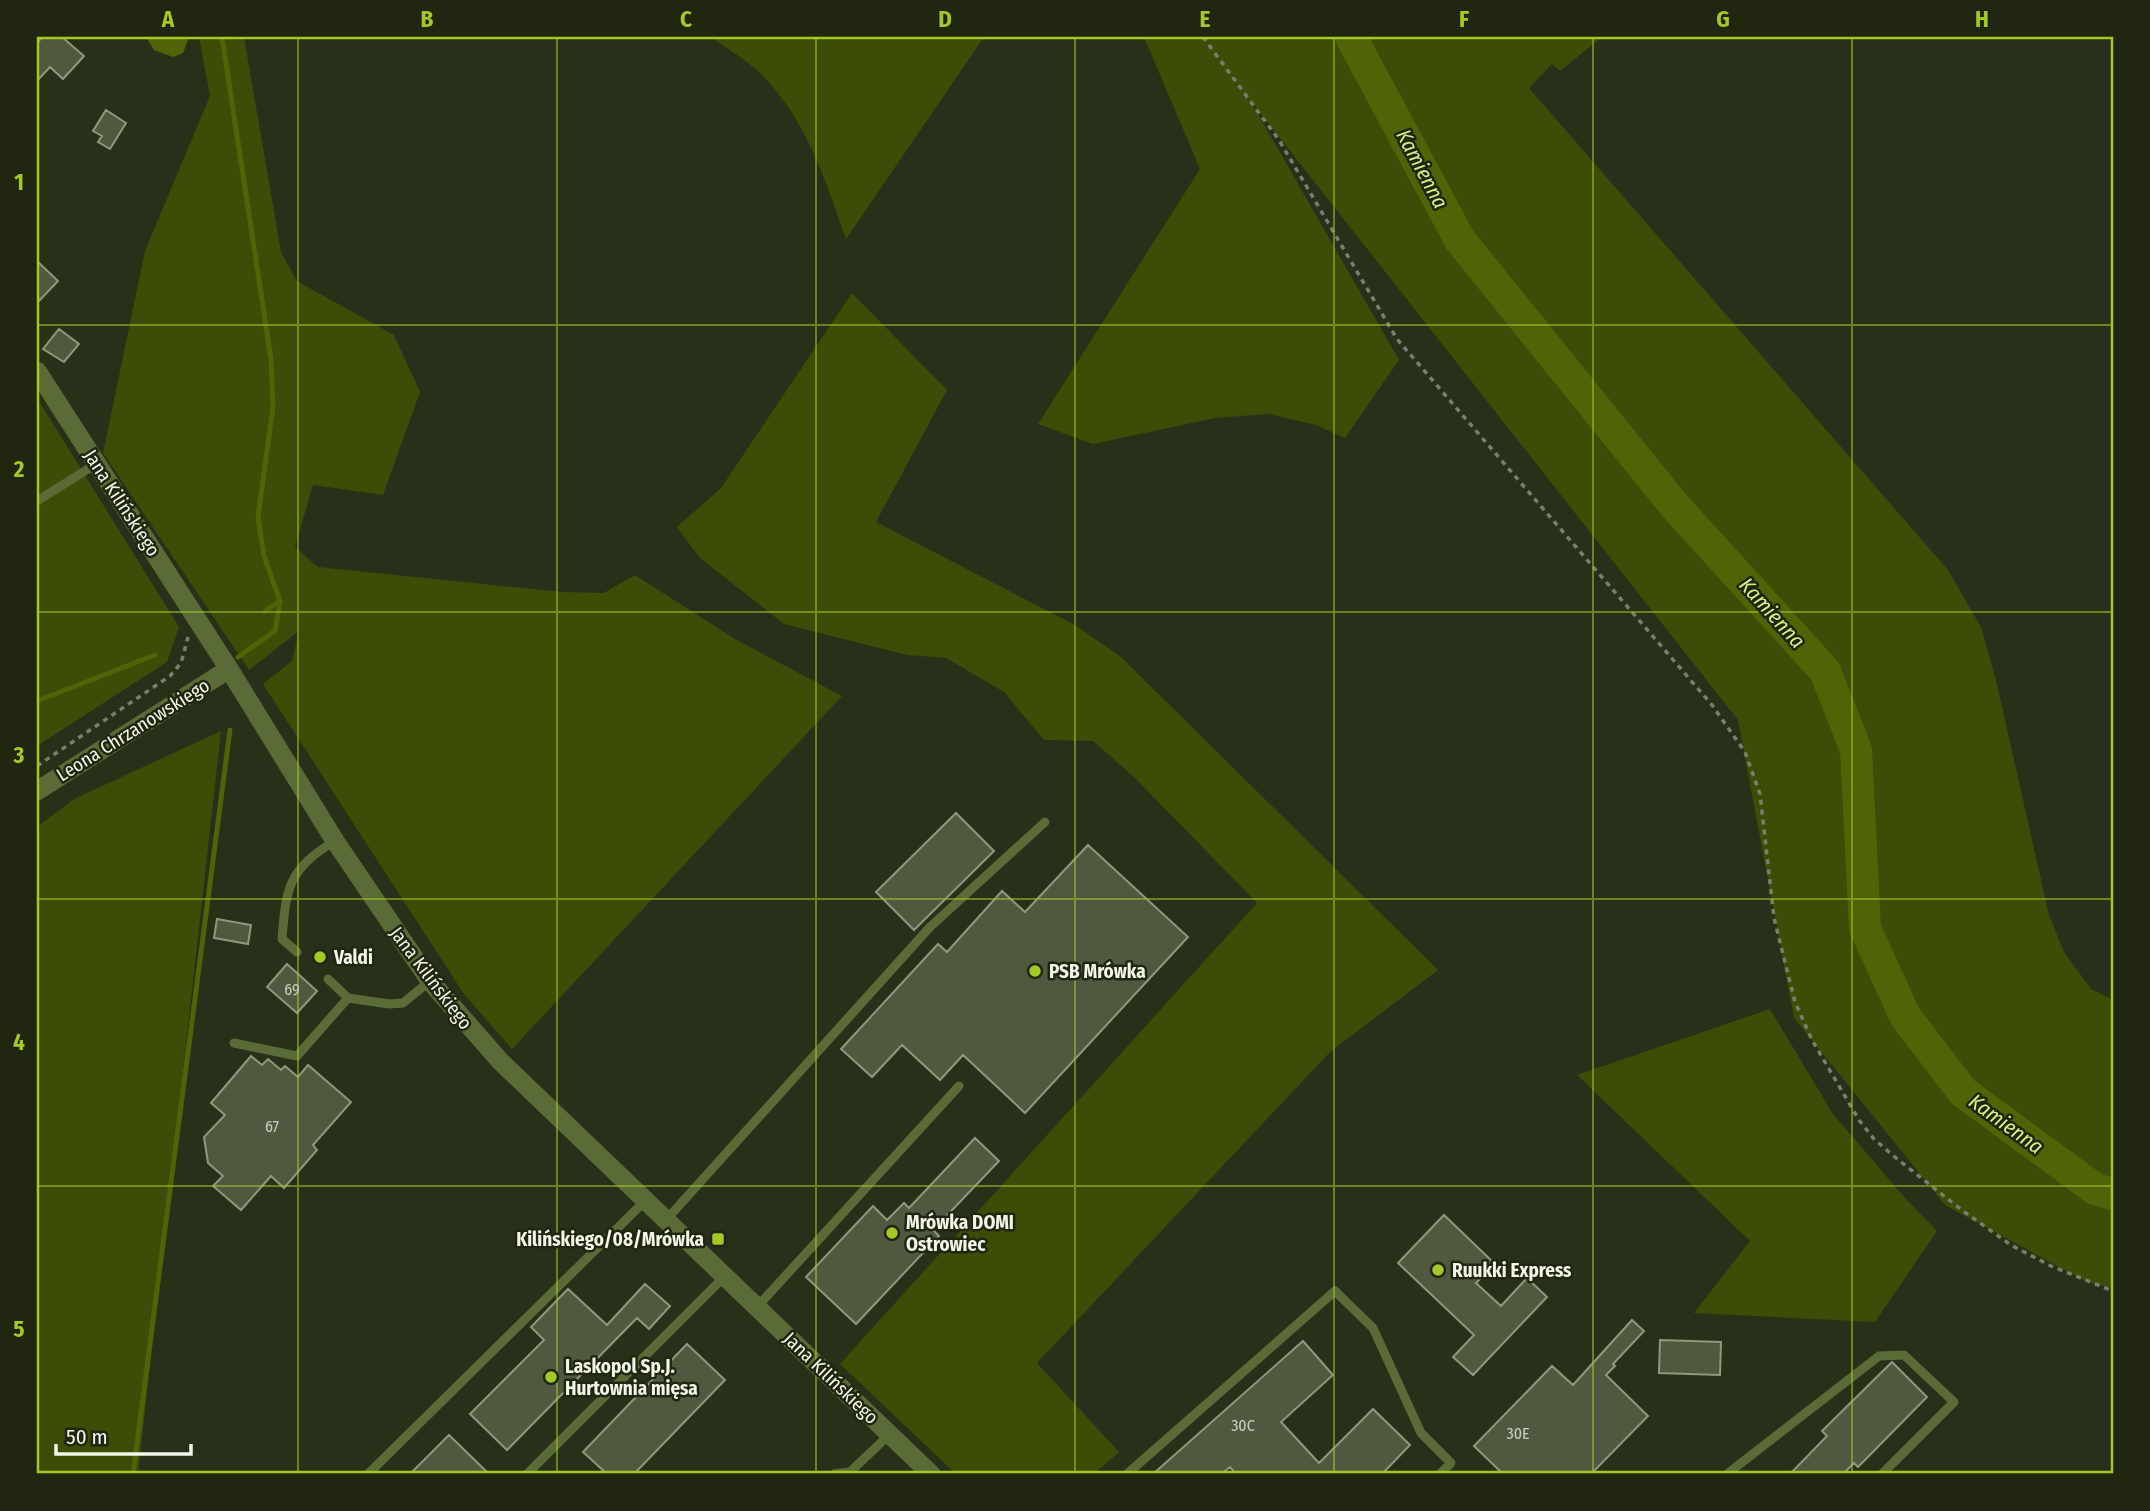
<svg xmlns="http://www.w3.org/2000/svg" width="2150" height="1511" font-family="'Fira Sans Condensed',sans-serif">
<rect width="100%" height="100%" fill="#293019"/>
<path fill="#3d4c06" d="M199,37h45l37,215 16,29 97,54 26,57 -37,103 -70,-10 -18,62 23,20 244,25 42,1 31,-18 100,64 107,57 -330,353 -48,-55 -201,-310 29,-23 7,-30 -50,39 -146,-217 42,-202 65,-155z
M711,37h273l-138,202c-21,-60 -40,-121 -87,-167 -14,-13 -33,-24 -48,-35z
M1144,37h458l-42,34 -8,-7 -23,24 419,482 33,57 15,53 53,235 15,37 27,37 22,11v288l-26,-6 -142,-77 -151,-187 -56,-298 -488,-620 149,260 -54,78 -29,-13 -48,-11 -53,4 -122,26 -55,-20 162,-255z
M852,293l95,97 -71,132 197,102 47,32 318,314 -108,82 -293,311 82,89 -25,22h-138l-116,-110 417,-461 -124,-127 -40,-35 -49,-1 -40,-48 -58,-34 -39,-3 -123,-31 -85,-67 -22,-30 44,-39z
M37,398l142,229 -12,35 -130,84z
M221,731l-83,743h-101v-647l37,-28z
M1770,1009l63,105 73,85 31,32 -62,91 -181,-9 56,-72 -173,-166z"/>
<path fill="#506407" d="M146,37h43l-6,16 -10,4 -19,-7z"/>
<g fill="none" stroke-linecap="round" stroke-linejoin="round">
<path stroke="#506407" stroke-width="5" d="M222,37l49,322 2,48 -15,110 6,39 16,45 -15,10
M238,657l37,-26 5,-30
M37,701l118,-46
M133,1474l97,-744"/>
<path stroke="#506407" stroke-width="32" d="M1351,37l109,203 214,265 151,166 31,79 9,178 40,88 58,76 132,97 18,5"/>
</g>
<path fill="#505940" stroke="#8f987d" stroke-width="2" d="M42,37h20l22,19 -21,23 -13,-12 -13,14v-38z
M106,110l20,13 -16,26 -12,-7 4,-6 -9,-5z
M37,261l21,20 -21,22z
M59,329l20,15 -15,18 -21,-13z
M956,813l38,38 -80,79 -38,-38z
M1088,845l100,92 -163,176 -62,-58 -23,25 -38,-35 -30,32 -31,-28 97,-105 9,8 55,-61 23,21z
M217,919l34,6 -3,19 -34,-6z
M287,964l30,27 -20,22 -30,-26z
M251,1056l11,9 6,-6 13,11 4,-4 13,11 10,-12 43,37 -38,43 4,5 -33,38 -13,-12 -30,34 -28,-24 10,-10 -15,-13 -4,-26 21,-22 -14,-12z
M975,1138l24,23 -66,69 6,6 -83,88 -50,-47 67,-71 14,14 17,-17 5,5z
M1444,1215l51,49 -19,19 25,23 26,-28 20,19 -74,78 -20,-18 21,-22 -76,-72z
M645,1284l25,22 -21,23 -12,-11 -130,132 -37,-36 74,-74 -13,-13 37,-38 39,36z
M1632,1320l12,11 -31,33 2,2 -9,9 42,41 -57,58h-88l-29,-28 78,-80 21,19z
M1660,1340l61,2 -1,33 -61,-2z
M1303,1341l30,34 -52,47 38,41 54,-54 37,36 -28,29h-146l-6,-7 -9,7h-68z
M687,1344l38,36 -91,94h-27l-24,-22z
M1892,1362l35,35 -69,70 -4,-4 -11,11h-53l37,-38 -5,-5z
M449,1435l40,39h-79z"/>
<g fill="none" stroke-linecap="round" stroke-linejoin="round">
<path stroke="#797f6c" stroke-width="3.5" stroke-dasharray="5 5" stroke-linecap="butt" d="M1203,37l76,103 118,199 315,366 33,47 15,42 14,124 21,84 17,38 47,80 15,19 22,19 67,53 48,34 40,21 62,25
M37,766l133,-90 11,-13 7,-26"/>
<path stroke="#5b6b37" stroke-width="9" d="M37,501l59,-37
M297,952l-15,-13c4,-51 6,-70 53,-98
M328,979l20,19 41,6 14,-1 27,-22
M234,1043l63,13 51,-58
M666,1220l264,-293 115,-105
M757,1307l202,-221
M368,1474l278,-274
M527,1474l198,-198
M834,1474l16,-2 40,-38
M1127,1474l208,-183 38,37 48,105 30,30 -11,11
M1727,1474l152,-118 25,-1 50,47 -72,72"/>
<path stroke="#5b6b37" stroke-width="19" d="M37,371l192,298 106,172 95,140 71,81 430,412
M37,791l192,-122"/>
</g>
<path fill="none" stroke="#a3c926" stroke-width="2" stroke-opacity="0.55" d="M298,37v1437M557,37v1437M816,37v1437M1075,37v1437M1334,37v1437M1593,37v1437M1852,37v1437M37,325h2076M37,612h2076M37,899h2076M37,1186h2076"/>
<g fill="#a3c926" stroke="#20260f" stroke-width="2.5">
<circle cx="320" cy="957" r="7"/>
<circle cx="1035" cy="971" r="7"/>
<circle cx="892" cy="1233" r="7"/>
<rect x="711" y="1232" width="14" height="14" rx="3.5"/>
<circle cx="1438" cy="1270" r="7"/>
<circle cx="551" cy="1377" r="7"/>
</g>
<g text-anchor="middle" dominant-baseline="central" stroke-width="5" stroke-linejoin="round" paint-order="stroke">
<g font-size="16" fill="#c9cfbe">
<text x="292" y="989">69</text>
<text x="272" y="1126">67</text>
<text x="1243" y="1425">30C</text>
<text x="1518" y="1433">30E</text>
</g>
<g font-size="19" fill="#f1f6e8" stroke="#20260f">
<text transform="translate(122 503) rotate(57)">Jana Kilińskiego</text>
<text transform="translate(133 730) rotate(-32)">Leona Chrzanowskiego</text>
<text transform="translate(431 978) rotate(53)">Jana Kilińskiego</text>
<text transform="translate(831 1378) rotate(44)">Jana Kilińskiego</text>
</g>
<g font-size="19" font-weight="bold" fill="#f1f6e8" stroke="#20260f" text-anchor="start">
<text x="334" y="957">Valdi</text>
<text x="1049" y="971">PSB Mrówka</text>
<text x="906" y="1222">Mrówka DOMI<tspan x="906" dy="22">Ostrowiec</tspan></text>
<text x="704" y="1239" text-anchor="end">Kilińskiego/08/Mrówka</text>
<text x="1452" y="1270">Ruukki Express</text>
<text x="565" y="1366">Laskopol Sp.J.<tspan x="565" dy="22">Hurtownia mięsa</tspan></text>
</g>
<g font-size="21" font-style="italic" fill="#d2f284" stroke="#20260f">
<text transform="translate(1422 169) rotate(62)">Kamienna</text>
<text transform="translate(1772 613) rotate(48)">Kamienna</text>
<text transform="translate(2006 1124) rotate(36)">Kamienna</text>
</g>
</g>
<rect width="2150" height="1511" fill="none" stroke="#20260f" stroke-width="77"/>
<path d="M56 1444v10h135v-10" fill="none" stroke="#f1f6e8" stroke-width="3.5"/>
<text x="66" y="1444" font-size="21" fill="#f1f6e8" stroke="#20260f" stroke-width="5" paint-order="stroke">50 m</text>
<rect x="38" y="38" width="2074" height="1434" fill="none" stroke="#a3c926" stroke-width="2.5"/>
<g font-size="23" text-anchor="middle" font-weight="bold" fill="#a3c926">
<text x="168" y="27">A</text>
<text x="427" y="27">B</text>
<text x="686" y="27">C</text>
<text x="945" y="27">D</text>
<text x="1205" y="27">E</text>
<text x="1464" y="27">F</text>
<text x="1723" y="27">G</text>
<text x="1982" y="27">H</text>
<text x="19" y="190">1</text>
<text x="19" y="477">2</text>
<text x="19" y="763">3</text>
<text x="19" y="1050">4</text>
<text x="19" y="1337">5</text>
</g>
</svg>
